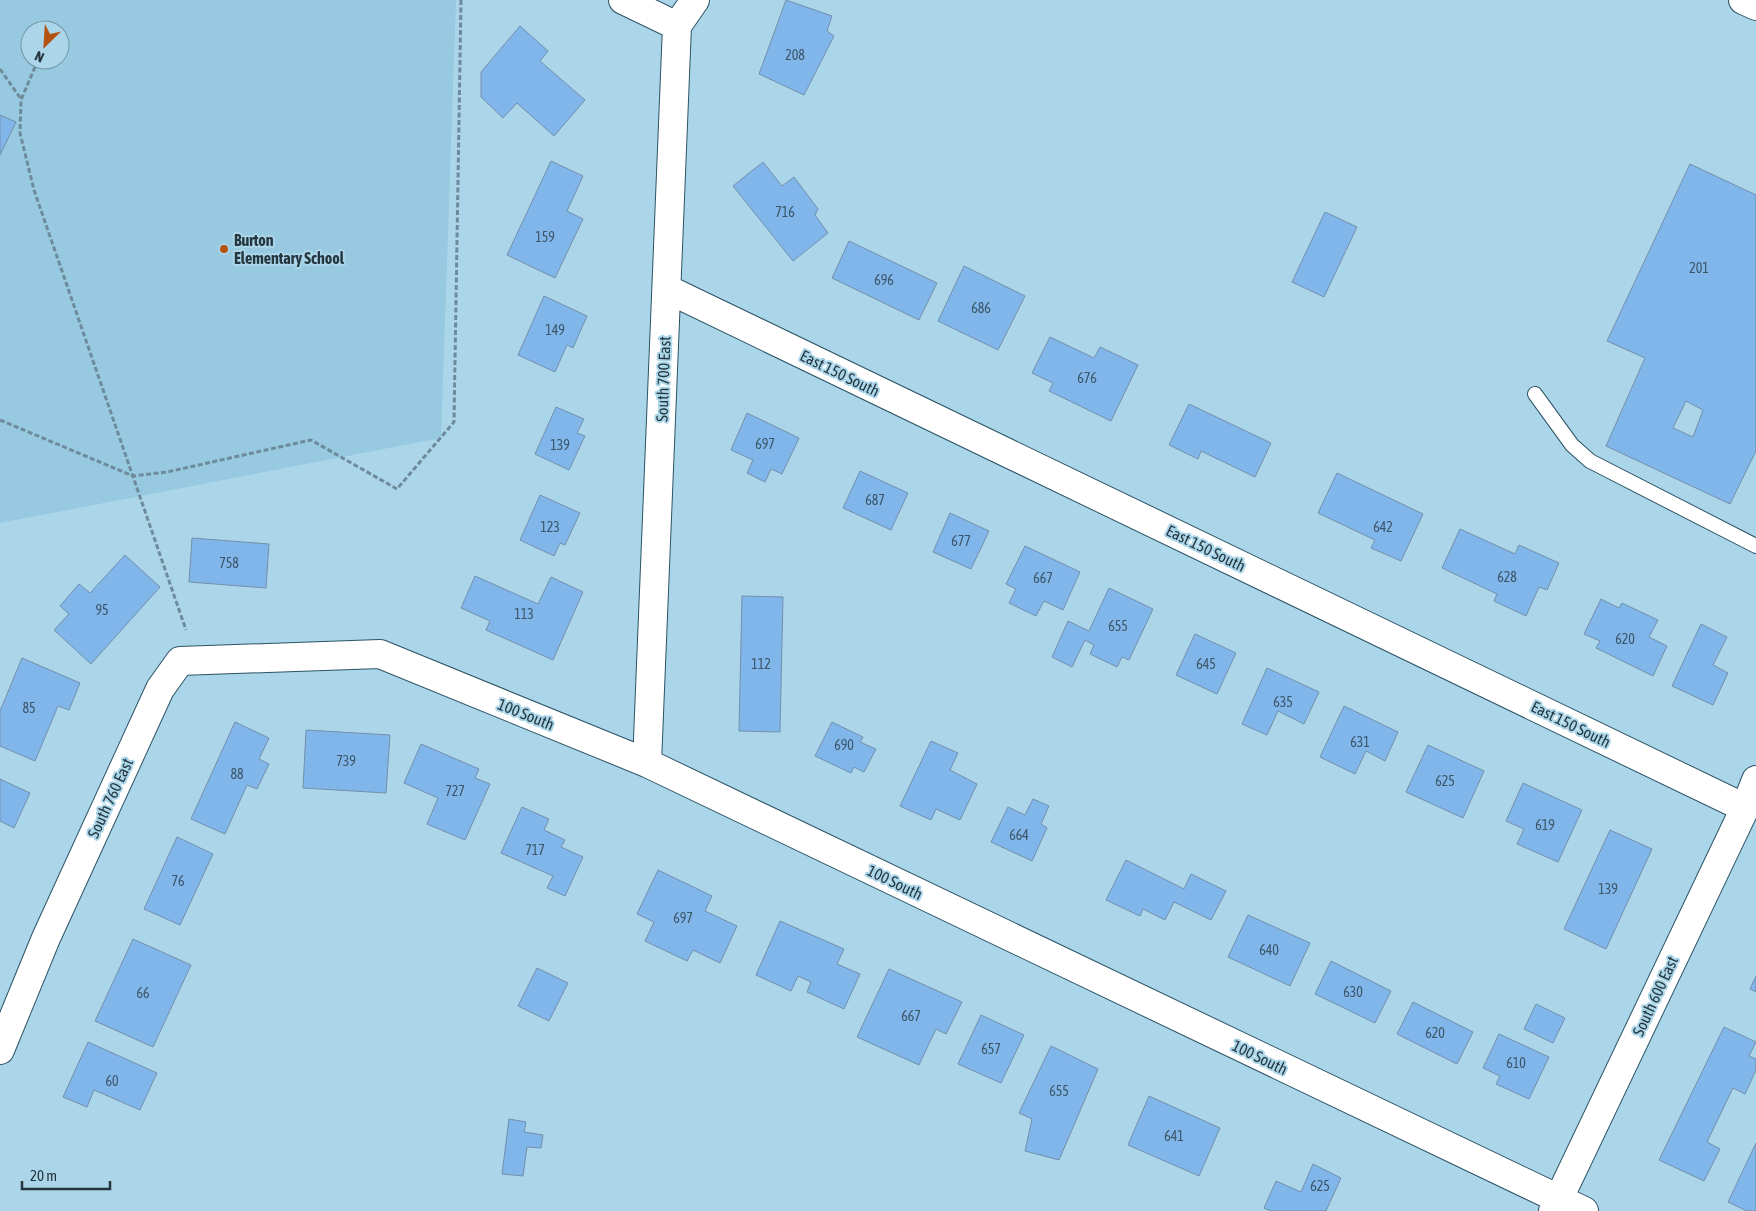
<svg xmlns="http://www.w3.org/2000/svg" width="1756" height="1211" font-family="'Asap Condensed',sans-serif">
<rect width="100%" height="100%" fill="#abd6ea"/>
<path fill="#97c9e1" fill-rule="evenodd" d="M0,0h456l-15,438 -441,85zM30,30h30v30h-30z"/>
<path fill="#80b6ea" stroke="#738fab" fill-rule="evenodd" d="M786,0l46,16 -5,15 7,5 -30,59 -45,-21z
M520,26l28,25 -8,10 45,39 -31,36 -37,-33 -14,15 -22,-21v-25z
M0,115l16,7 -16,33z
M551,161l32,15 -16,35 16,8 -28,59 -48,-23z
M763,162l19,24 12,-9 24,32 -3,6 13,18 -35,28 -60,-75z
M1690,164l66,31v256l-26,53 -124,-58 39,-88 -38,-17zM1686,401l17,9 -10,27 -20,-9z
M1325,212l32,15 -33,70 -32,-15z
M849,241l88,42 -18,37 -87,-42z
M964,266l61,30 -27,54 -60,-29z
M544,296l43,20 -14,32 -6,-3 -12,27 -37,-17z
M1050,337l44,21 6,-11 38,18 -27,56 -62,-30 4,-8 -21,-10z
M1189,404l82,39 -16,34 -54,-26 -3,8 -29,-14z
M556,407l28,12 -7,14 8,3 -16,34 -34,-16z
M747,413l52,25 -17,36 -11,-5 -6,13 -18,-9 6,-13 -22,-10z
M860,471l48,22 -17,37 -48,-22z
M1337,473l86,41 -22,47 -30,-13 4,-8 -57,-27z
M540,495l40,18 -15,32 -5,-2 -6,13 -34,-16z
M950,513l39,18 -18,38 -38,-17z
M1460,529l55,25 4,-9 40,18 -12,27 -8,-3 -13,29 -32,-15 3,-7 -55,-26z
M192,538l77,6 -3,44 -77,-6z
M1025,546l55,26 -17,38 -19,-9 -8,15 -27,-13 7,-14 -10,-5z
M125,555l35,32 -69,77 -37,-34 15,-16 -9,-8 19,-22 11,9z
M475,576l63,28 13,-27 32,15 -30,68 -67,-30 4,-9 -29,-13z
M1109,588l44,21 -24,51 -7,-3 -5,10 -27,-13 4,-9 -9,-5 -13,27 -20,-10 16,-36 21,10z
M742,596l41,1 -3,135 -41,-1z
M1601,599l18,9 3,-5 36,17 -9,17 18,9 -14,30 -57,-28 4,-7 -16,-7z
M1701,624l26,13 -14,28 15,8 -15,32 -41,-19z
M1195,634l41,19 -19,41 -41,-19z
M22,658l58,25 -11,27 -11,-4 -23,55 -35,-15v-35z
M1267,668l52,24 -15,32 -26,-13 -11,24 -25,-11z
M1344,706l54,26 -13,29 -19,-10 -11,23 -35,-17z
M235,722l34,16 -10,21 10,5 -12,25 -10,-4 -22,49 -34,-15z
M832,722l31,15 -3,5 16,7 -12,23 -10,-5 -3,6 -36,-17z
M306,730l84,5 -4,58 -83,-5z
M931,741l27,12 -8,17 27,14 -17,36 -24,-11 -5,11 -31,-14z
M421,744l58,25 -4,9 15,6 -25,56 -38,-16 11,-26 -34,-15z
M1428,745l56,26 -21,47 -57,-26z
M0,779l30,14 -16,35 -14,-7z
M1523,783l59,27 -24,52 -41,-18 7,-15 -18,-8z
M1033,799l16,7 -8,18 6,4 -15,33 -41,-19 17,-35 17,8z
M522,807l27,12 -5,11 21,10 -4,7 22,10 -18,39 -18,-8 6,-12 -52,-23z
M1610,830l42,19 -46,100 -42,-20z
M177,837l36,17 -33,71 -36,-16z
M1126,860l58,29 7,-15 35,17 -15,29 -37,-18 -9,18 -22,-11 -3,7 -34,-16z
M658,870l54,26 -7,15 32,15 -17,37 -27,-13 -6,11 -42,-20 9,-19 -17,-8z
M1248,915l62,28 -20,43 -62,-29z
M780,921l64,28 -7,15 23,10 -16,35 -37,-17 4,-10 -13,-6 -7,15 -35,-16z
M133,939l58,26 -38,82 -58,-26z
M1331,961l60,30 -16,32 -60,-29z
M537,968l31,15 -19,38 -31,-15z
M889,969l73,33 -16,32 -10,-5 -17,36 -62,-28z
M1756,976v16l-6,-3z
M1413,1002l60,30 -16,32 -60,-30z
M1536,1004l29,14 -12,25 -29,-14z
M981,1015l43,20 -23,48 -43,-19z
M1724,1027l32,15 -7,14 7,3v11l-11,24 -12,-6 -26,54 13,7 -16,32 -45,-21z
M1499,1034l50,23 -20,42 -33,-15 4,-8 -17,-8z
M88,1042l69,31 -17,37 -46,-20 -7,17 -24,-10z
M1051,1046l47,23 -39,91 -34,-9 7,-32 -13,-6z
M1149,1096l71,32 -21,48 -71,-31z
M509,1119l17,3 -2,10 19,3 -2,13 -14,-1 -4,29 -21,-2z
M1756,1143v68h-9l-19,-9z
M1313,1164l28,14 -15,33h-55l-7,-3 12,-27 25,11z"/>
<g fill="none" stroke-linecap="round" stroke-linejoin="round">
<defs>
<path id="lane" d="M1535,394l37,51 18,16 166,85"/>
<path id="street" d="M623,0l54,26
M1743,0l13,6
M667,289l1078,519
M647,763l30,-737 18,-26
M0,1050l46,-112 114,-249 20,-28 200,-7 267,109 937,448
M1553,1211l192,-403 11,-28"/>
</defs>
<use href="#lane" stroke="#2c5364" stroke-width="16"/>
<use href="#street" stroke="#2c5364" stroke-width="30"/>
<path stroke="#6d8b9a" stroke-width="3" stroke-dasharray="5 2.5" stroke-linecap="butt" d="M38,60l-17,40 -1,33 14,57 152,440
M0,69l21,30
M0,420l133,56 34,-4 144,-32 86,49 57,-67 7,-422"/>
<use href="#lane" stroke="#fff" stroke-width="14"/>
<use href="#street" stroke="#fff" stroke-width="28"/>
</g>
<circle fill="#b3530f" stroke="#abd6ea" stroke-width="2" cx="224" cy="249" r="5"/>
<g text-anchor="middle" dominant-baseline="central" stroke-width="4" stroke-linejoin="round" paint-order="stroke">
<g font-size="14" fill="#3c5669">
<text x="795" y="55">208</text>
<text x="785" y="212">716</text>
<text x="545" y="237">159</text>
<text x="1699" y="268">201</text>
<text x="884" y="280">696</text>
<text x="981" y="308">686</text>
<text x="555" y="330">149</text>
<text x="1087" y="378">676</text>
<text x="765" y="444">697</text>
<text x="560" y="445">139</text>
<text x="875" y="500">687</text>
<text x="550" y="527">123</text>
<text x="1383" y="527">642</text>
<text x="961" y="541">677</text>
<text x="229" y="563">758</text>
<text x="1507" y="577">628</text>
<text x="1043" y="578">667</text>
<text x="102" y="610">95</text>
<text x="524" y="614">113</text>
<text x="1118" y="626">655</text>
<text x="1625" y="639">620</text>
<text x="761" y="664">112</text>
<text x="1206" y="664">645</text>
<text x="1283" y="702">635</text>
<text x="29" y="708">85</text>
<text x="1360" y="742">631</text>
<text x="844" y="745">690</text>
<text x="346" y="761">739</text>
<text x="237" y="774">88</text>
<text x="1445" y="781">625</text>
<text x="455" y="791">727</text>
<text x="1545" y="825">619</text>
<text x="1019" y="835">664</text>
<text x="535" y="850">717</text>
<text x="178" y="881">76</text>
<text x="1608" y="889">139</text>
<text x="683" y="918">697</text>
<text x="1269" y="950">640</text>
<text x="1353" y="992">630</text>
<text x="143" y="993">66</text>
<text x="911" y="1016">667</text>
<text x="1435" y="1033">620</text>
<text x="991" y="1049">657</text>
<text x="1516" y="1063">610</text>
<text x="112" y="1081">60</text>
<text x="1059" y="1091">655</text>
<text x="1174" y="1136">641</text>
<text x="1320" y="1186">625</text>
</g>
<g font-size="16" font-weight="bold" fill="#25363e" stroke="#abd6ea" text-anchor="start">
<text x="234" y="240">Burton<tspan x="234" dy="18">Elementary School</tspan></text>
</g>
<g font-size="16" fill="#25363e" stroke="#abd6ea">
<text transform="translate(840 373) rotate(26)">East 150 South</text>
<text transform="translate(663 379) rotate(-88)">South 700 East</text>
<text transform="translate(1206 548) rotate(26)">East 150 South</text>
<text transform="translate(526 714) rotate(22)">100 South</text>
<text transform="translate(1571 724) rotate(26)">East 150 South</text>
<text transform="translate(110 798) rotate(-65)">South 760 East</text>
<text transform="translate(895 882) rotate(26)">100 South</text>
<text transform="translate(1655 996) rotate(-65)">South 600 East</text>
<text transform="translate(1260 1057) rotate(26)">100 South</text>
</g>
</g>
<g transform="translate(45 45) rotate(205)"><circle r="24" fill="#abd6ea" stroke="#7596a5"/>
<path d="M0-4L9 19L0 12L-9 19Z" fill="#b3530f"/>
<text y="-8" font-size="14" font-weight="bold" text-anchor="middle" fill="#25363e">N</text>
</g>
<path d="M22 1181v8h88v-8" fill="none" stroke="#25363e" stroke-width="2.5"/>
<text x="30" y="1181" font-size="15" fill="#25363e" stroke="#abd6ea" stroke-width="4" paint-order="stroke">20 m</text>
</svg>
